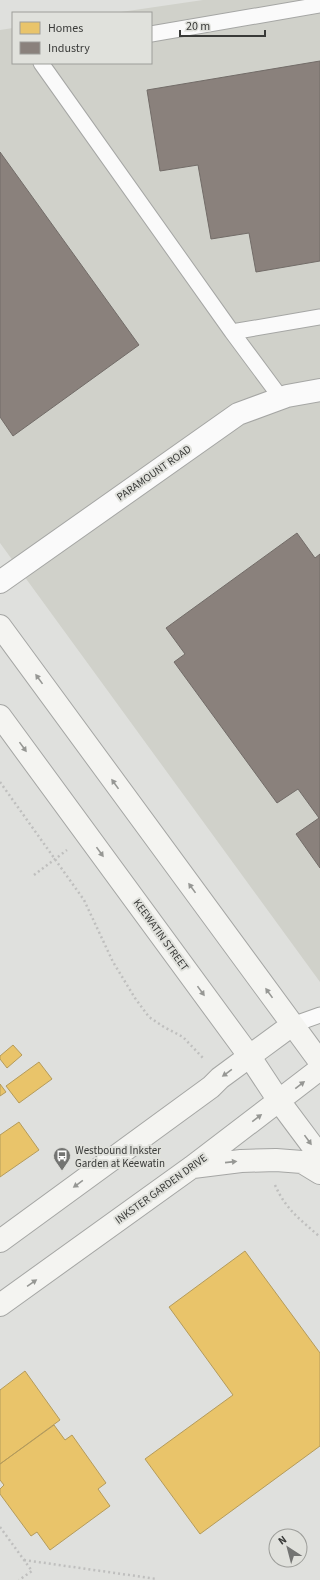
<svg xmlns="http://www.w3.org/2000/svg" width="320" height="1580" font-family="'Source Sans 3',sans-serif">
<rect width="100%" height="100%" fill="#dfe0dd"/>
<path fill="#d0d1ca" d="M203,0h117v982l-320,-439v-513l13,-2v35h138v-50h-37z"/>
<path fill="#e9c46a" stroke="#b49b5b" d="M13,1045l9,10 -15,13 -7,-9v-3z
M39,1062l13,17 -33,24 -13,-17z
M0,1084l6,8 -6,4z
M19,1122l20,28 -39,27v-42z
M245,1251l75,102v93l-120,88 -55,-75 88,-64 -64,-88z
M25,1371l35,49 -60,44v-74z
M54,1425l11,15 7,-5 34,48 -8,6 12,17 -60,44 -13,-18 -6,4 -31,-42v-5l4,-4 -4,-5v-16z"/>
<path fill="#8a817c" stroke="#726c68" d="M320,61v200l-64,11 -7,-39 -38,6 -13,-74 -38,6 -13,-81z
M0,152l139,193 -126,91 -13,-19z
M297,533l18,25 5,-4v314l-24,-34 23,-16 -21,-29 -21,14 -103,-141 11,-8 -19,-26z"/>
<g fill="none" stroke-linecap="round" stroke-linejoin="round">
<defs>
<path id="lane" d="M151,34l169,-29
M41,63l191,269 88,-15
M232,332l49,66
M292,1025l28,-10"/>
<path id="street" d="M0,582l238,-168 49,-18 33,-6"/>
<path id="secondary" d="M0,626l320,436
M0,716l250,341 29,44 41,55
M193,1167l48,-6 35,-1 26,2 18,11
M0,1241l211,-154 9,-9 72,-53
M0,1305l192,-138 128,-98"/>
</defs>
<use href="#lane" stroke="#a5a6a4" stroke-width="17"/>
<use href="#street" stroke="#a5a6a4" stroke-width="24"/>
<use href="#secondary" stroke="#a5a6a4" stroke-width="24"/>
<path stroke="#bfbfbe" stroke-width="2.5" stroke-dasharray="2 3" stroke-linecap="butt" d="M0,782l84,118 29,62 22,36 14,19 15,10 19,10 20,21
M34,875l33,-25
M275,1185c11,25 26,35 45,52
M0,1527l32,44 -13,9
M24,1560l133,19"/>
<use href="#lane" stroke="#fafafa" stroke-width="15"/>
<use href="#street" stroke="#fafafa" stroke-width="22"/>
<use href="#secondary" stroke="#f4f4f1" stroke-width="22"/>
</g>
<defs><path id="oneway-solid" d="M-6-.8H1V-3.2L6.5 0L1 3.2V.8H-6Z"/></defs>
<g fill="#969794">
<use href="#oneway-solid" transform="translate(39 679) rotate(-126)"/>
<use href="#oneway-solid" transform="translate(23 747) rotate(54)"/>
<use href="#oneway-solid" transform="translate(115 784) rotate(-126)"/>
<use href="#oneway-solid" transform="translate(100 852) rotate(54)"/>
<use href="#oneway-solid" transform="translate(192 888) rotate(-126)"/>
<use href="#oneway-solid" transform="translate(201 991) rotate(54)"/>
<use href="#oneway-solid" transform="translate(269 993) rotate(-126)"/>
<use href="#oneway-solid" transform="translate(227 1073) rotate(144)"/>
<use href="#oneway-solid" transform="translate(300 1085) rotate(-38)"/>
<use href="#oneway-solid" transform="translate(257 1118) rotate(-37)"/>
<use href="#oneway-solid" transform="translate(308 1140) rotate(54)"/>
<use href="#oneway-solid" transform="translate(231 1162) rotate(-6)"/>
<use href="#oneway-solid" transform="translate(78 1184) rotate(144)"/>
<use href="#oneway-solid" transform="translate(32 1283) rotate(-35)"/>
</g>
<defs>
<symbol id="bus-pin" viewBox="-11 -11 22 30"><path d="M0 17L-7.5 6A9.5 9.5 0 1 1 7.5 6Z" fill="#737472" stroke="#e0e1dc"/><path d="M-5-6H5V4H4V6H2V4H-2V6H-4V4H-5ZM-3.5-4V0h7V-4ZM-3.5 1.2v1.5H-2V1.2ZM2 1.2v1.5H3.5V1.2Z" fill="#fff"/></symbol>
</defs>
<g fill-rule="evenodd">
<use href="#bus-pin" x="52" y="1146" width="20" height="27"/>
</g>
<g text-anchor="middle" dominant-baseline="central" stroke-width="4" stroke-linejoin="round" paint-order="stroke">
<g font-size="11" fill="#393a38" stroke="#e0e1dc">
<text transform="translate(154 473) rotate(-35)">PARAMOUNT ROAD</text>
<text transform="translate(161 935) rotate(54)">KEEWATIN STREET</text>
<text transform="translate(161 1189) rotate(-36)">INKSTER GARDEN DRIVE</text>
</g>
<g font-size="11" fill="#393a38" stroke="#e0e1dc" text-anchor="start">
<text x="75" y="1150">Westbound Inkster<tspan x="75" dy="13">Garden at Keewatin</tspan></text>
</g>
</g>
<rect x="12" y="12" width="140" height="52" fill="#e0e1dc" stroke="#9d9e9a"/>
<rect x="20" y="22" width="20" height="12" fill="#e9c46a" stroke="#9d9e9a"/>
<text x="48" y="32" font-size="12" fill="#393a38">Homes</text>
<rect x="20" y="42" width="20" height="12" fill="#8a817c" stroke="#9d9e9a"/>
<text x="48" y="52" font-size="12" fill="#393a38">Industry</text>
<g transform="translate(288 1548) rotate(324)"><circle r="19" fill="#e0e1dc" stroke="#9d9e9a"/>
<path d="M0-3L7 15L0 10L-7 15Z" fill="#737472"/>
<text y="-6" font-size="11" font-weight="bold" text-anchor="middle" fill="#393a38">N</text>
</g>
<path d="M180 30v6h85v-6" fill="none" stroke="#393a38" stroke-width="2"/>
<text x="186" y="30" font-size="12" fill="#393a38" stroke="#e0e1dc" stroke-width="3" paint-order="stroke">20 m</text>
</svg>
